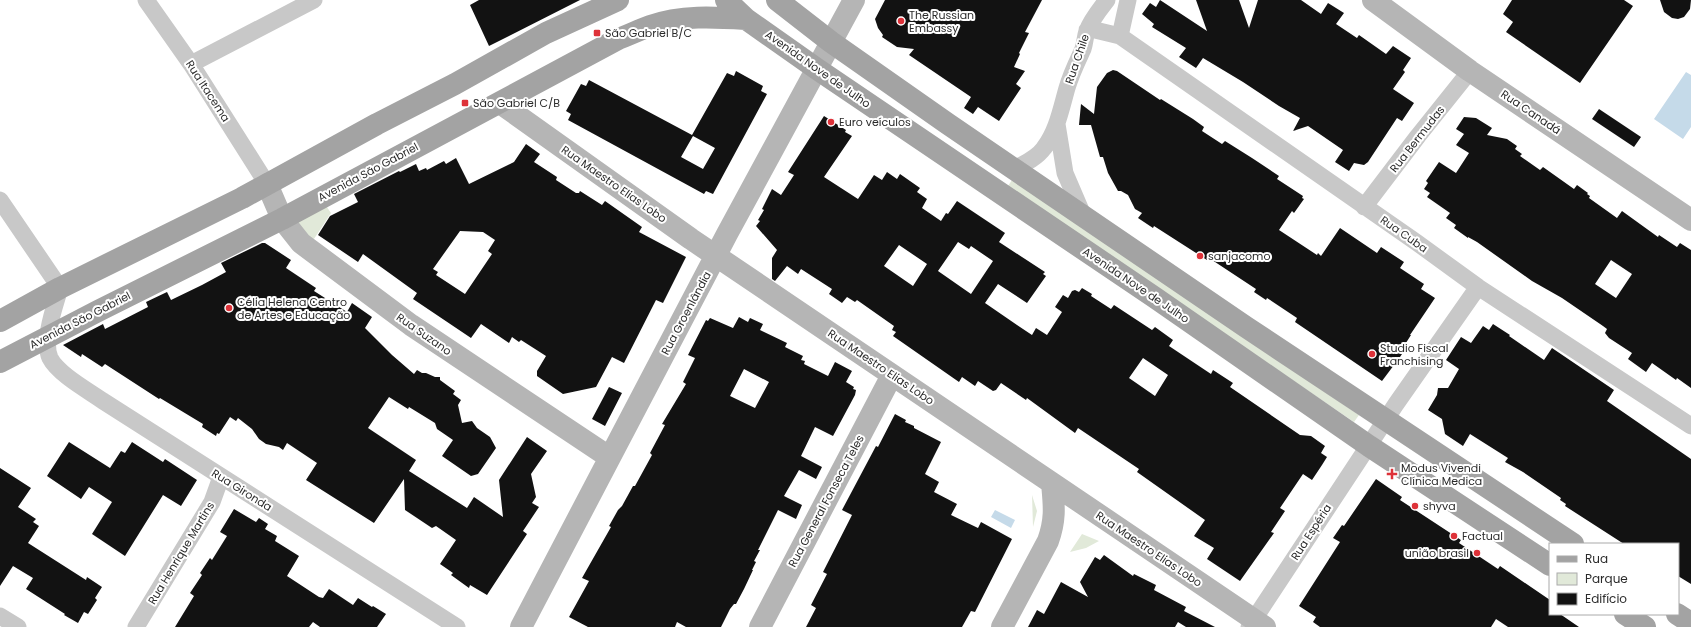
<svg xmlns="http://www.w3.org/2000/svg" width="1691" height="627" font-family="Poppins,sans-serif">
<rect width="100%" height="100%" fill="#fff"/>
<path fill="#e1e9d9" d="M1012,180l347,235 -5,7 -346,-236z
M322,200l9,13 -21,32 -23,-26z
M1032,495l5,16 -4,16z
M1082,534l17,7 -13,7 -16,4z"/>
<path fill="#c5dae9" d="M1686,72l5,3v52l-8,12 -29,-20z
M995,510l20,10 -4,8 -20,-11z"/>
<path fill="#121212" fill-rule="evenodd" d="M479,0h101l-91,46 -19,-41z
M885,0h157l-17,32 4,1 -10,20 1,1 -6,13 11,4 -9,13 5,4 -22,33 -21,-14 -5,7 -9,-6 7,-11 -62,-42 5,-6 -17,-2 -15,-10 1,-2 -5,-7 -3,-9z
M1160,0l47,31 -11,-31h43l10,28 9,-28h43l20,14 7,-11 16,10 -8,11 21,14 2,-3 27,19 7,-8 18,12 -8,12 2,2 -12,17 21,14 -12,18 -5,-3 -29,44 -4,3 -10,-2 -5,8 -14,-9 8,-12 -35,-24 -15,5 7,-13 -21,-12 -36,-24 -40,-24 -7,10 -17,-11 7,-9 -34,-21 2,-3 -12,-10 8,-11 6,4z
M1512,0h112l9,6 -53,77 -74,-51 7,-10 -10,-8z
M1660,0h31l-1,9 -6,8 -6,2 -6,-1 -8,-6z
M1113,70l4,1 43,29 1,-1 32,20 11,8 -2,4 20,13 3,-3 27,17 27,18 -2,3 26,17 -1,2 2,1 -10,14 -2,-2 -13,19 38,25 1,-2 3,3 19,-28 37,25 4,-6 23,15 -4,6 24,16 -3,5 14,9 -25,37h1l-7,11 2,2 -6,9 -18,24 -87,-59 2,-4 -30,-20 -1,2 -12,-8 2,-3 -47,-31 -2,2 -53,-34 -1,2 -15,-10 4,-5 -7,-4 -7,-14 -7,-4h-3l-10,-18 -5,-16h-3l-9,-32h-12l2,-21 13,10 3,-27 10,-14z
M736,71l27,15 -2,5 6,3 -54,100 -7,-3 -2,3 -136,-74 3,-6 -5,-3 15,-27 5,2 3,-6 103,55 35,-62 7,3zM693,136l22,12 -12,21 -22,-12z
M1599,109l42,28 -7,10 -42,-28z
M824,116l22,14 -1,2 7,4 -28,41 34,22 16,-24 8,5 5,-8 10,7 3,-5 20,14 -3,4 10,7 -5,9 19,13 5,-8 2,1 9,-13 48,32 -6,9 46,30 -2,2 3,2 -19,27 -29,-19 -13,19 32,22 15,10 4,-7 11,7 15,-23 -7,-5 8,-12 5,3 4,-7 3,-1 4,2 3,-4 10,6 -1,2 20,13 3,-4 38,25 3,-3 18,13 -4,6 42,28 2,-4 20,13 -3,4 70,48 11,1 14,10 -4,7 6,4 -5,8 -10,15 -9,-6 -23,34 5,3 -14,21 3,1 -34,48 -33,-22 7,-11 -20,-12 11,-16 -68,-48 2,-3 -61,-41 -3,5 -48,-35 -1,2 -25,-17 -5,7 -3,1 -15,-10 -3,5 -13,-9 -3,5 -66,-46 3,-4 -4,-2 2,-4 -37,-26 -2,2 -8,-5 -5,6 -13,-9 3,-5 -31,-20 -3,5 -11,-8 -12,15 -3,-2v-21l5,-8 -21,-24 4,-5 -2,-1 6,-10 -2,-1 10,-20 9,6 13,-20 -6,-3zM958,242l11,7 2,-3 22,15 -22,33 -33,-23zM899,245l28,19 -14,22 -29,-20zM1143,358l25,17 -13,21 -26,-18z
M1464,117l12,1 16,10 -5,7 20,4 10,7 -2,3 7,5 -2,2 20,14 3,-3 31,22 3,-4 11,8 -1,1 3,2 -1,2 28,20 5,-7 36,26 1,-2 18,12 3,-4 11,7v138l-14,-10 -1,2 -24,-17 -6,9 -18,-13 4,-6 -23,-15 -4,-5 2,-4 -4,-3 -41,-28 -30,-17 -55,-39 -9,-5v1l-14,-10 2,-3 -10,-7 4,-5 -23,-16 3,-4 -6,-4 4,-6 -2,-2 13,-19 17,11 13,-20 -13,-8 8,-11 -8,-5zM1611,260l21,14 -16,24 -21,-14z
M526,144l14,10 -6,8 23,15 -1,3 20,13h3l1,-2 22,14 3,-4 37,26 -3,5 47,25 -23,46 -7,-3 -32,63 -12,-6 -16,30 -33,7 -26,-18v-5l9,-15 -25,-16 -2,2 -7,-5 -3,6 -28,-19 -10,14 -58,-39 4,-6 -54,-39 -5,8 -40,-27 12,-19 28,-14 -4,-8 45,-23 1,1 16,-8 3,7 7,-3 1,2 17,-9 2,3 10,-6 13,26 45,-22zM460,231l23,1 12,8 -7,11 4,3 -27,40 -29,-19 2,-3 -5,-3z
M262,243h3l26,17 -5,8 30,20 -2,3 33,21 5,-9 20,14 -7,11 27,27 22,19 3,-4 5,3h4l9,4h5v3l15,11 -2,3 8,6 -3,5 4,18 10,-2 5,7 13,9 6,11 -18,26 -7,2 -29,-20 11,-16 -16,-11 -2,-6 -26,-16 -1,2 -19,-12 -21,31 48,32 -7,11 58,37 7,-11 29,20 -4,-37 28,-43 20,14 -16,23 5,23 -4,6 7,4 -16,24 4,3 -40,61 -17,-10 -1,3 -18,-13 2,-2 -13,-9 16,-24 -20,-14 -4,2 -27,-18 -1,-31 -30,44 -68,-43 11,-17 -30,-20 -4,7 -4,-3 -13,-3 -7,-5 -7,-10 -14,-11 -2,3 -6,-4 -11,17 -2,-1 -1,3 -14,-9 1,-3 -43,-26 -1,1 -54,-35 -3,3 -20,-13 -1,3 -18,-12 40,-21 2,5 43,-22 -2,-5 21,-10 4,8 31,-15 24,-13 -5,-9z
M739,317l9,5 2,-4 13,6 -3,6 27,13 -2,4 18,9 -2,4 4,1 -1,3 24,12 7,-14 17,9 -6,11 8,5 -1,2 3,1 -1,5 -22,41 -18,-9 -14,29 21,11 -6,12 -17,-9 -15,26 18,9 -6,14 -18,-9 -20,40h2l-6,11 2,1 -4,8h1l-9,19 -8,15h-2l-4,5 -9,18h-35l-9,-5 -2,5h-87l-19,-10 20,-36 -7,-3 29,-51 -2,-1 9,-16 4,-4 11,-20h2l17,-31 -2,-2 15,-28 -3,-1 24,-40 -3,-2 12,-24 -7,-3 18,-35 2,1 2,-3 23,10zM744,369l25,13 -14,26 -25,-12z
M1493,324l17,11 -1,1 35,24 8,-12 62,42 -7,11 84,58v125l-13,-8v-32h-54l-59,-38 1,-2 -6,-4 1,-2 -38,-26 -18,-10 3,-4 -38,-24 -7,12 -18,-12 -3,-15 -14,-9 9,-15 1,-7h10l11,-19 -13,-9 15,-23 10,6 12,-17 6,4z
M609,387l13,6 -17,33 -13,-7z
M895,414l11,6 -1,2 9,4v2l27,14 -16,32 14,8 -5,10 23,12 -6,11 27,13 3,-6 31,17 -37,73 -4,-1 -9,16h-156l10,-19 -5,-3 16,-31 -4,-2 29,-57 -10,-5 34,-64 2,1z
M69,442l41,26 11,-17 4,2 7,-11 31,20 2,-3 32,21 -16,26 -18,-11 -38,61 -33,-22 20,-32 -23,-15 -8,12 -34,-23z
M0,468l31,20 -13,19 18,12 -3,3 6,4 -11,17 58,37 1,-3 15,10 -7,11 2,2 -9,14 -4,-2 -6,11 -14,-8 1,-1 -39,-25 7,-11 -20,-12 -13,20z
M1376,479l26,18 -2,3 61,40 -2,3 39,26 2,-3 50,34v14h10l19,13h-71l-12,-8 -5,8h-171l-7,-5 3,-5 -17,-11 41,-64 -7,-4 9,-13 2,1z
M234,509l22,13 3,-4 9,6 -3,5 12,7 -2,5 24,15 -12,20 32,21 4,1 6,-9 24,16 5,-7 14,9 1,-1 13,8 -9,13h-57l-7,-5 -4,5h-134l19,-31 -4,-3 12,-18 -2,-2 10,-15 2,2 15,-24 -7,-4z
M1104,555l29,21 1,-2 22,11 -2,5 32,17 -2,4 31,16h-29l-8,-5 -3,5h-147l9,-17 7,4 17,-32 27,15 -8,-15 15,-25 5,3z"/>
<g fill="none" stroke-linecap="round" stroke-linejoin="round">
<path stroke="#c8c8c8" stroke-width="17" d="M146,0l45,64 76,120
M1087,30h8l25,6 296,206 62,45 213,139
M1120,36l8,-36
M191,64l123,-64
M1057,124l8,49 18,42
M1014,169c10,-5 23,-11 30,-21 13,-17 17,-39 23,-60 4,-14 10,-26 16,-39 2,-6 2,-12 4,-18 4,-11 13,-22 20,-31
M0,200l60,88c-5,18 -18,52 -10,70 8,16 39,33 53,43l354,226
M1364,207l54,-71 52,-65
M0,616l18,11
M136,627l76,-125 9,-25
M1249,627l147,-223 82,-117"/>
<path stroke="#b5b5b5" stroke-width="22" d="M1373,0l97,71 221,149
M500,103l191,136 574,388
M267,184l15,35 19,24 110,82 198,132
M521,627l206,-393 127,-234
M760,627l132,-252
M1002,627l46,-86c8,-22 6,-36 4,-58"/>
<path stroke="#a3a3a3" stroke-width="22" d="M726,0l20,19 71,50 337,228 215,149 181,119
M777,0l54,42 117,82 298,203 327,217
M0,321l60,-33 182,-90 135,-74 78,-40 91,-51 72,-33
M0,362l98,-51 184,-92 336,-180c11,-4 21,-9 32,-13 31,-11 64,-9 96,-7
M1625,614l20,13
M1677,614l14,9"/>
</g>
<g fill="#de3239" stroke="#fff" stroke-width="1.5">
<circle cx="901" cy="21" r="4"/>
<rect x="593" y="29" width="8" height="8" rx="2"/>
<rect x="461" y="99" width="8" height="8" rx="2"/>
<circle cx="831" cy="122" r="4"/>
<circle cx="1200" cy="256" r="4"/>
<circle cx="229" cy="308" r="4"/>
<circle cx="1372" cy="354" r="4"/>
<path d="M1390 468h4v4h4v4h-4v4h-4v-4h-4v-4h4z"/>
<circle cx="1415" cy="506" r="4"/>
<circle cx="1454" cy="536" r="4"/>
<circle cx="1477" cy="553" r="4"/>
</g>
<g text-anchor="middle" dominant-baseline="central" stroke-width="4" stroke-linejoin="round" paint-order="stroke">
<g font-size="11" fill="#2b2b2b" stroke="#fff" text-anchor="start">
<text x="909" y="15">The Russian<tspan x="909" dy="13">Embassy</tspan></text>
<text x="605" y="33">São Gabriel B/C</text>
<text x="473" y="103">São Gabriel C/B</text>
<text x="839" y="122">Euro veículos</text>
<text x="1208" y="256">sanjacomo</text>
<text x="237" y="302">Célia Helena Centro<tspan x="237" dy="13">de Artes e Educação</tspan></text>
<text x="1380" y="348">Studio Fiscal<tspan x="1380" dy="13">Franchising</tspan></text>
<text x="1401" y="468">Modus Vivendi<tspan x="1401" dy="13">Clínica Medica</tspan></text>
<text x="1423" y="506">shyva</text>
<text x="1462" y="536">Factual</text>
<text x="1469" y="553" text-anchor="end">união brasil</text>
</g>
<g font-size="11" fill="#2b2b2b" stroke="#fff">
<text transform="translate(1077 59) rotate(-71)">Rua Chile</text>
<text transform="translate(818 69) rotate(35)">Avenida Nove de Julho</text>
<text transform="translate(208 91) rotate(57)">Rua Itacema</text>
<text transform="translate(1531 112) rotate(34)">Rua Canadá</text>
<text transform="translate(1417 139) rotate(-52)">Rua Bermudas</text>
<text transform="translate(368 172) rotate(-28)">Avenida São Gabriel</text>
<text transform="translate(614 184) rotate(35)">Rua Maestro Elias Lobo</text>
<text transform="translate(1404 234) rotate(35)">Rua Cuba</text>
<text transform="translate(1136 285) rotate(34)">Avenida Nove de Julho</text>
<text transform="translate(686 313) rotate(-62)">Rua Groenlândia</text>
<text transform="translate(80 320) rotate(-27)">Avenida São Gabriel</text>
<text transform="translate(424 334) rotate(35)">Rua Suzano</text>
<text transform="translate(881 367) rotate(34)">Rua Maestro Elias Lobo</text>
<text transform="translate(242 490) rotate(32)">Rua Gironda</text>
<text transform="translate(826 501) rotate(-62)">Rua General Fonseca Teles</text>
<text transform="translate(1311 532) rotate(-57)">Rua Espéria</text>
<text transform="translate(1149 549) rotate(34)">Rua Maestro Elias Lobo</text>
<text transform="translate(181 553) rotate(-59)">Rua Henrique Martins</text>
</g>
</g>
<rect x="1549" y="543" width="130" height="72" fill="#ffffff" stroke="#aaaaaa"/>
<rect x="1557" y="556" width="20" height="6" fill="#a3a3a3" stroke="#aaaaaa"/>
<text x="1585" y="563" font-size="12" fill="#2b2b2b">Rua</text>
<rect x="1557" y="573" width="20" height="12" fill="#e1e9d9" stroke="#aaaaaa"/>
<text x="1585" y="583" font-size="12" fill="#2b2b2b">Parque</text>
<rect x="1557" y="593" width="20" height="12" fill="#121212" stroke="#aaaaaa"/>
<text x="1585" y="603" font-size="12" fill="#2b2b2b">Edifício</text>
</svg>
